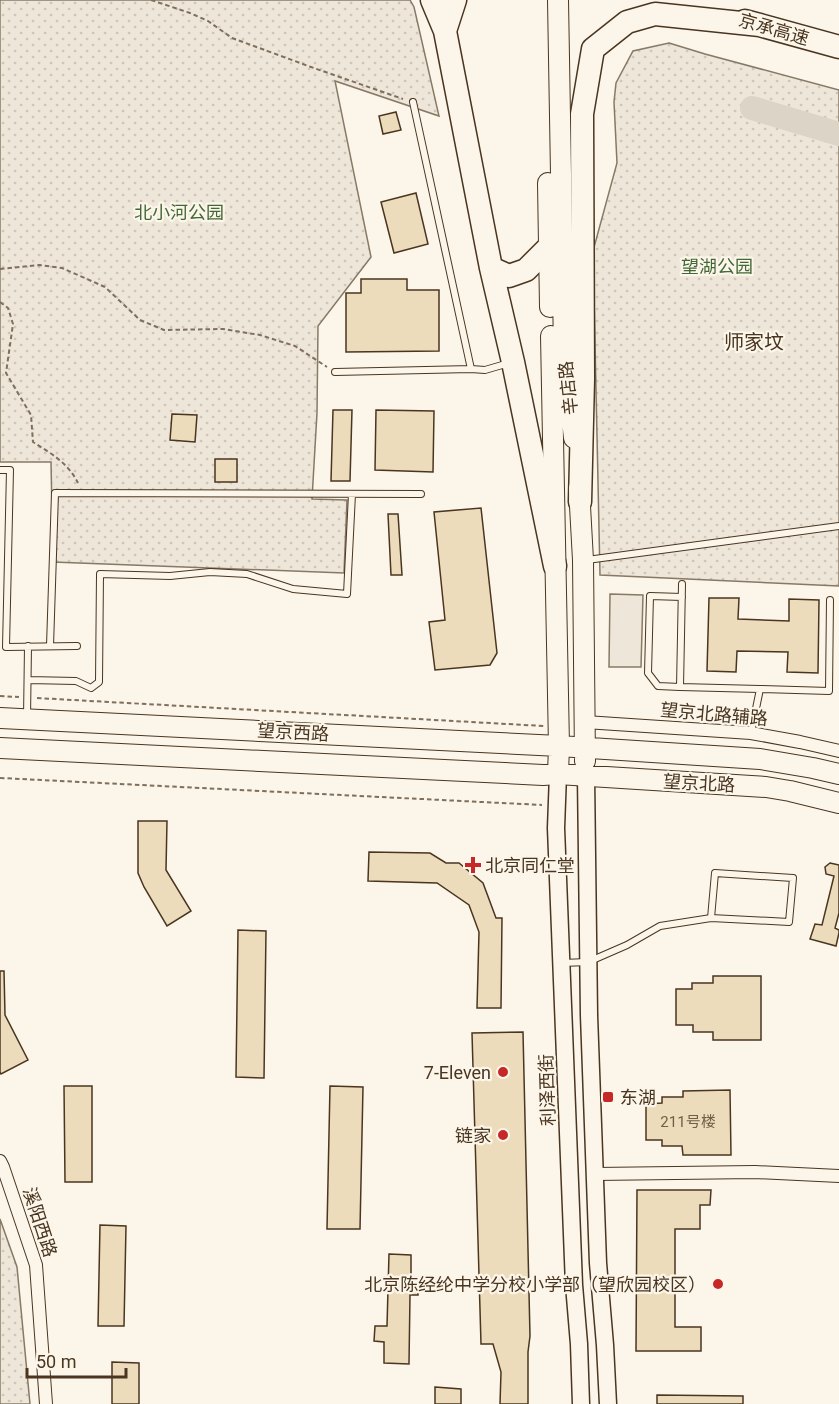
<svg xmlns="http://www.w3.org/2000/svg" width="839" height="1404" font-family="Roboto,'Noto Sans SC',sans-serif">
<defs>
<pattern id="park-dots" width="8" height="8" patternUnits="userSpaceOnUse" patternTransform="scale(1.5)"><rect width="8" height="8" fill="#ede6d9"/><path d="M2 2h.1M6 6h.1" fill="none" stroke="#cdc6ba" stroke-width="1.8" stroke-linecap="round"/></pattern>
</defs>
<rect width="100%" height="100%" fill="#fbf6e9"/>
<path fill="#ede6d9" stroke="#887966" stroke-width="1.5" d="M610,594l33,1 -2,72h-32z"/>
<path fill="url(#park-dots)" stroke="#887966" stroke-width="1.5" d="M0,0h410l4,7 25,109 -104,-35 36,176 -53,69 -1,87 -5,86 35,1 -3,73 -291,-11 -2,-100h-51z
M669,43l36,11 134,36v496l-239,-11 -7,-324 24,-88 -3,-61 2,-19 17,-32z
M0,1219l17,48 13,137h-30z"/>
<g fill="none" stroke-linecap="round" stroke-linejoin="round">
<path stroke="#dcd4c6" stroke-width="24" d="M752,108l87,26"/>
</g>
<path fill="#ecdcbc" stroke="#4a3520" stroke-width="1.5" d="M396,112l5,18 -18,4 -4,-18z
M416,193l12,51 -34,9 -13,-51z
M361,279h46v11h32v61l-93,1v-59h15z
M333,410h19l-2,71h-19z
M376,410l58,1 -1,61 -58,-2z
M172,414l25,1 -2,27 -25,-2z
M215,459h22v23h-22z
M481,508l16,145 -7,12 -55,5 -6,-48 16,-2 -11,-108z
M388,514h10l4,61h-11z
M709,598h30l-1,21 51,2v-22l30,1 -1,73 -31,-1 1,-20 -51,-1 -1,21 -29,-1z
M138,821h29l-1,49 25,41 -24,15 -23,-39 -6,-14z
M369,852l61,1 16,10h13l24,20 13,35h6l-1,90h-24l2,-76 -10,-27 -32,-22 -69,-2z
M830,863l9,2v48l-4,15 4,2v3l-3,13 -26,-7 5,-15 7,1 12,-49 -8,-2 -1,-7z
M238,930l28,1 -2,147 -28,-1z
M0,971h4l1,44 23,45 -27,14 -1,-2z
M713,976h48v64h-48v-8h-20v-7h-17v-36h16v-6h21z
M523,1032l7,304 -2,16v52h-28l1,-32 -8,-28h-12l-9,-311z
M64,1086h28v96h-27z
M330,1086l33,1 -3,142h-33z
M730,1090l1,65h-48l-1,-9h-20v-6h-16v-36l16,-1v-6h21v-6z
M637,1190h74l-1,15h-10v24h-25v98h26v24h-65z
M100,1225l26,1 -2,100h-26z
M389,1254l22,1v22h7v18h-8l-1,69 -25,-1v-21l-10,-1 1,-15h12z
M112,1362l27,1v41h-27z
M435,1387l26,2v15h-26z
M657,1395l86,1v8h-86z"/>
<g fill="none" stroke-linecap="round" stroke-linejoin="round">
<defs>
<path id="lane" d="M413,102l58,267
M335,372l136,-3 14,1 24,-7
M0,470h10l-4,177 71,-1
M587,560l252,-34
M682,584l-2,103 80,2
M50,646l5,-153 366,1
M28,680l48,1 15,7 8,-6 1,-108 70,2 40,-4 37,2 46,15 54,5 5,-100
M680,687l-22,-1 -10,-13 2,-77 32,1
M27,718l1,-72
M751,733l9,-44 69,2 1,-91
M562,963l26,-1 39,-17 33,-19 51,-8 78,4 4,-44 -78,-5 -4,45"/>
<path id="street" d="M585,722l166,11 49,9 39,9
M0,1161l3,6 33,98 10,139
M595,1174l160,-2 84,4"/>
<path id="secondary" d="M558,774l-2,54 18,457 5,59 2,60
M586,776l3,239 9,248 7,82 3,59"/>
<path id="primary" d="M558,0l6,349 10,89
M548,183l2,124
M551,336l8,410 -1,28
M579,488l4,72 2,201
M0,718l559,28 201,13 53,9 26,6
M0,748l543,27 15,-1 208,13 24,4 49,12"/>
<path id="highway" d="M432,0l13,31 46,237 22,94 42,204
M745,21l94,26
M445,31l10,-31
M491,268l18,8 17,-6 22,-22
M580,502l3,-123 -1,-265 11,-65 34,-27 28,-8 105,11"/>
</defs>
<use href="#lane" stroke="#4a3520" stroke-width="8"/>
<use href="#street" stroke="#4a3520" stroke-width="14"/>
<use href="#secondary" stroke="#4a3520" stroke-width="19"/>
<use href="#primary" stroke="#4a3520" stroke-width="22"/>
<use href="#highway" stroke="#4a3520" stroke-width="25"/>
<path stroke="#7f6f5c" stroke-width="2" stroke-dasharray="4.5 3" stroke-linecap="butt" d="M151,0l39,13 18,8 24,17 79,29 92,32
M0,269l39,-4 23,3 43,19 35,33 24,10 59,-1 37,6 35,11 32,21
M0,302l8,6 5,16 -7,49 25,42 2,27c19,12 35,21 45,41
M0,696l19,1
M37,698l507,28
M0,778l542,27"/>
<use href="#lane" stroke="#fbf6e9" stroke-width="6"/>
<use href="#street" stroke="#fbf6e9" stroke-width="12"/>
<use href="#secondary" stroke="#fbf6e9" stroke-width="16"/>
<use href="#primary" stroke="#fbf6e9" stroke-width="20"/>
<use href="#highway" stroke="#fbf6e9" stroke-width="22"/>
</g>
<g fill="#c62828" stroke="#fbf6e9" stroke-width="2">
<path d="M470 856h6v6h6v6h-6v6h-6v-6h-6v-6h6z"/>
<circle cx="503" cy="1072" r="6"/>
<rect x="602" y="1091" width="12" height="12" rx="3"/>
<circle cx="503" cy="1135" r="6"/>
<circle cx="718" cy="1284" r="6"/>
</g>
<g text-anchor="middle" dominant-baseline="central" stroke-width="4.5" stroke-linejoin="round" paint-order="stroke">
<g font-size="15" fill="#725f47">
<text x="688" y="1122">211号楼</text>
</g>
<g font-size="18" fill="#4a3520" stroke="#fbf6e9">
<text transform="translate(774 29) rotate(16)">京承高速</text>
<text transform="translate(568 388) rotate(-96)">辛店路</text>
<text transform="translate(714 714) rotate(5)">望京北路辅路</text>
<text transform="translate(293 732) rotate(3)">望京西路</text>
<text transform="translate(699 783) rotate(3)">望京北路</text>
<text transform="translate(547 1090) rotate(-92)">利泽西街</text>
<text transform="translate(40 1222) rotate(72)">溪阳西路</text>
</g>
<g font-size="18" fill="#436837" stroke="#fbf6e9">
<text x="179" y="212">北小河公园</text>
<text x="717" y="266">望湖公园</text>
</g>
<g font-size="18" fill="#4a3520" stroke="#fbf6e9" text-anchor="end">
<text x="485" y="865" text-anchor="start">北京同仁堂</text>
<text x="491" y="1072">7-Eleven</text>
<text x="620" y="1097" text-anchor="start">东湖</text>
<text x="491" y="1135">链家</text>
<text x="706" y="1284">北京陈经纶中学分校小学部（望欣园校区）</text>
</g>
<g font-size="20" fill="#4a3520" stroke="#fbf6e9">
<text x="754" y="342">师家坟</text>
</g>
</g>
<path d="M27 1368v9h99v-9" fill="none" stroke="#4a3520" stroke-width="3"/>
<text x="36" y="1368" font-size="18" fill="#4a3520" stroke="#fbf6e9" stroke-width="4.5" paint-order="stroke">50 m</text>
</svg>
